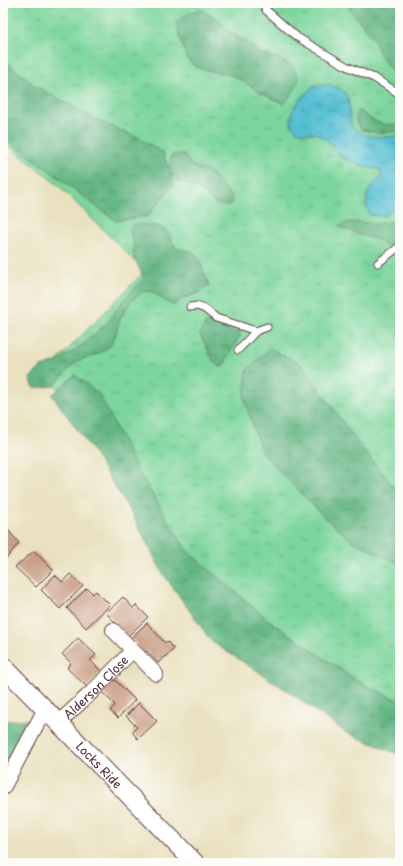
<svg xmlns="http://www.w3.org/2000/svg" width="403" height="866" font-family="'Playpen Sans',sans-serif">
<defs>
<pattern id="grass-tufts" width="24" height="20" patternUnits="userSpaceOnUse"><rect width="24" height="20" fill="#7bd59c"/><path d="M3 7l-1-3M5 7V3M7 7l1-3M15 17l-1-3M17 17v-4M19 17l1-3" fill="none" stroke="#6cb687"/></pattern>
<pattern id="forest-crowns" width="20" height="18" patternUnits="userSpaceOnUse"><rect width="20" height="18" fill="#64b684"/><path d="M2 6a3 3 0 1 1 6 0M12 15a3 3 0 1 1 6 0" fill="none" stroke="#54936c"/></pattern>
<pattern id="water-ripples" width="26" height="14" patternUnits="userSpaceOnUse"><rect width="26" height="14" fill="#55bfd2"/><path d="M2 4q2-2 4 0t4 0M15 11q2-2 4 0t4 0" fill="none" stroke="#489bab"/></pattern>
</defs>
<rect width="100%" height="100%" fill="#fdfcf7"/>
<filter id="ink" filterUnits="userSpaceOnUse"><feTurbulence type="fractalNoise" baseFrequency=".025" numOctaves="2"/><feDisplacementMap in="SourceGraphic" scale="8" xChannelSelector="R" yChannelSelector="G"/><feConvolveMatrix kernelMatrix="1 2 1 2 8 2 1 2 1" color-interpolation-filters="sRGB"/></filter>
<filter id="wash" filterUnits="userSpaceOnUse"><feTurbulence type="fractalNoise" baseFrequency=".012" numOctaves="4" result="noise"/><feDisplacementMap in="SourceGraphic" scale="16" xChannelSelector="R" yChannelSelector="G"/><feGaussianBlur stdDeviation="0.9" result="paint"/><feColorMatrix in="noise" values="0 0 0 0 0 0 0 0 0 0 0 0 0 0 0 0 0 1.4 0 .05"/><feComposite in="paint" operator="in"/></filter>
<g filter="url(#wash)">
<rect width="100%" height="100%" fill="#e9e1bf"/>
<path fill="url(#grass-tufts)" stroke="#627a64" d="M3,3h397v701l-192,-106 -162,-226 99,-101 -87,-86 -55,-44z"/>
<path fill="url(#forest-crowns)" stroke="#576a58" d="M348,3h52v76l-7,-6 -12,-16 -8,-19 -23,-28z
M200,9l17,10 13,13 18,11 13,10 16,5 15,8 7,12 -4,11 -11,15c-8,-4 -17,-8 -25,-12 -8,-6 -16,-12 -26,-16 -13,-5 -30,-3 -41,-12 -8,-6 -13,-32 -16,-42l13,-9z
M3,59l31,26 67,37 40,17 22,14 6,17 2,-14 4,-2 9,1 9,12 16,4 23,26v6l-6,3 -11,-3 -9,-9 -9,-6 -21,-8 -6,-8 4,11 -26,33 -32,5 -70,-53 -43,-31z
M357,111h3c14,11 23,16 40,13v7l-20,2 -19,-3c-5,-7 -6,-11 -4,-19z
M400,215v20l-11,9 -5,1 -5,-5 -15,-4 -25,-9c4,-2 8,-5 12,-5 13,-1 40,7 49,-7z
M134,224l25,2 11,8c4,15 7,16 22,17l7,8 10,26c-4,3 -8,7 -14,9 -9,4 -11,1 -20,11l-9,-3 -12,-10 -6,-1 -7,1 -12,12 -9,15 -4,15 -6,12 -10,7 -25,9 -21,24 -20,2 -4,-10 11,-11 16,-5 24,-16 25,-22 16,-22 22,-24 -10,-21 -1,-15 -4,-13z
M212,322l13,7 16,5 -12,20 -5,12 -4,1 -6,-5 -14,-27 5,-12z
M270,348l32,17 51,71 47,59v69l-48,-23 -31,-27 -60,-63 -17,-53 3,-28z
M75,375l24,19 39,77 49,80 84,71 91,62 38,17v54l-53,-22 -62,-44 -73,-47 -50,-70 -30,-58 -40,-64 -40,-55z
M31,719v24l-28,43v-60l3,-5z"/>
<path fill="url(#water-ripples)" stroke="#506f7e" d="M329,84c3,2 8,3 11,5 17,10 2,32 17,42 6,4 20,7 27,6 6,0 11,-2 16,-1v64l-7,9 -7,6 -8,1 -8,-1c-6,-10 -5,-22 3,-30 3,-4 6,-5 9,-10l-2,-5c-13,-3 -30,-7 -40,-14 -3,-2 -3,-5 -5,-8 -4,-6 -10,-10 -16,-13 -8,-4 -20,1 -26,-8 -9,-12 11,-34 21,-40 4,-2 10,-2 15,-3z"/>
<g id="blocks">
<path fill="#c99f86" d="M3,524l16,19 -15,18 -1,-1z
M34,551l19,19 -17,17 -21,-20z
M70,574l13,12 -23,23 -19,-19 14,-15 7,7z
M87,588l6,6 3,-3 14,14 -24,23 -19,-20z
M123,597l10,11 3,-3 12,12 -20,19 -22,-23z
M147,623l18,20 2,-2 7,8 -16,14 -11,-12 -3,2 -13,-15z
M78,638l18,17 -6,5 12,12 -15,15 -20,-19 4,-5 -9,-9z
M114,679l21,21 -17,18 -8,-7 5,-6 -13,-13z
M139,703l18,18 -19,18 -6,-7 5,-5 -11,-11z"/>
</g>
</g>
<g filter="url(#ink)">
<use href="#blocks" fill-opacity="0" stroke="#623c41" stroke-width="1"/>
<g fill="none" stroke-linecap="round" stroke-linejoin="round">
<defs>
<path id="service" d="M263,3l3,7 31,27 49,29 28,12 26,16
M378,263l22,-17
M190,307l7,-1 8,3 11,9 40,13 11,-4
M238,350l18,-19"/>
<g id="minor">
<path d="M113,630l43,44"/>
<path id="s1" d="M58,723l36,-33 38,-39"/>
<path d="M3,788l42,-79"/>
</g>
<g id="tertiary">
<path id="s2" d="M3,666l192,197"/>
</g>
</defs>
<use href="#service" stroke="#623c41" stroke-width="9"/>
<use href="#minor" stroke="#623c41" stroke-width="16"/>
<use href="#tertiary" stroke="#623c41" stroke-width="20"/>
<use href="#service" stroke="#fff" stroke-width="7"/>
<use href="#minor" stroke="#fff" stroke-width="14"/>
<use href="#tertiary" stroke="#fff" stroke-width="18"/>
</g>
</g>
<g text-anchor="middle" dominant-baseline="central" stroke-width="4" stroke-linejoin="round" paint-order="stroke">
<g font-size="12" fill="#4a1f2b" stroke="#fdfcf7">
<text stroke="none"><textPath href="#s1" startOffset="52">Alderson Close</textPath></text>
<text stroke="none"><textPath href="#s2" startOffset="138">Locks Ride</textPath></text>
</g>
</g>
<rect width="403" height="866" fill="none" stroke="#fdfcf7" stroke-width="16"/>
</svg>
